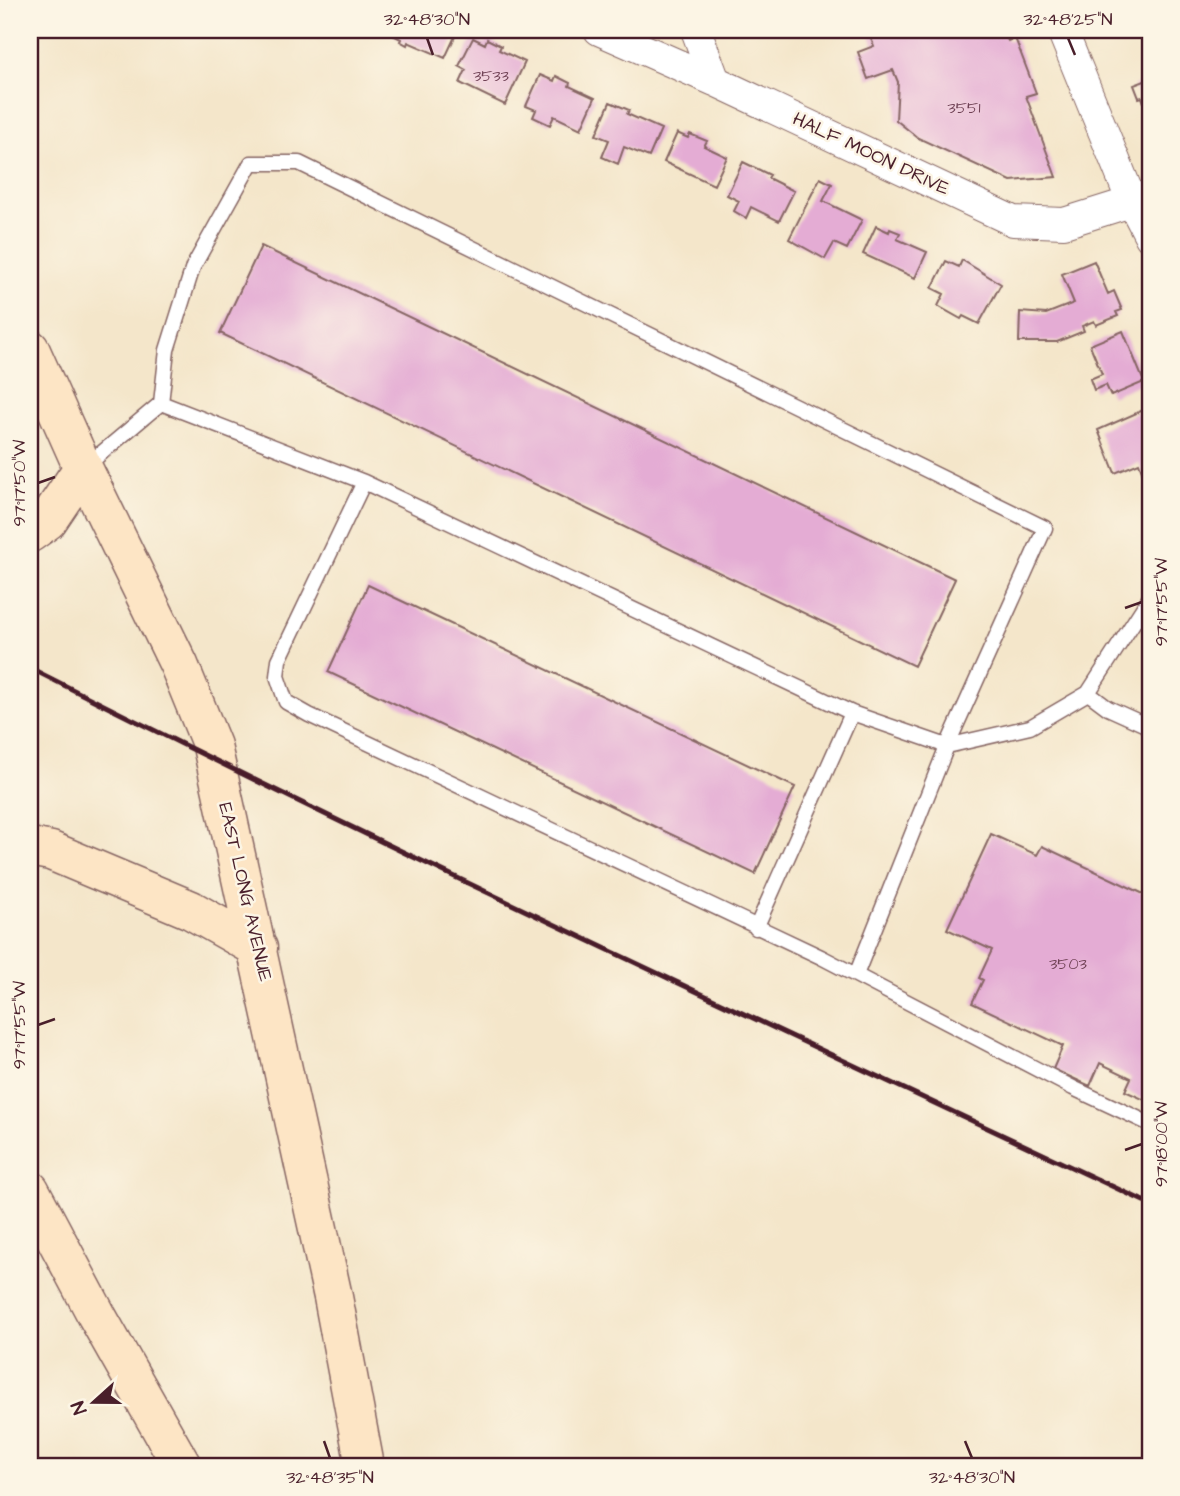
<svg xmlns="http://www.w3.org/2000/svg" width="1180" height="1496" font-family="'Architects Daughter',sans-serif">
<rect width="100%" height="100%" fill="#fcf5e5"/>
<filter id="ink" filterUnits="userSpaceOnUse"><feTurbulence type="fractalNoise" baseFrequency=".0143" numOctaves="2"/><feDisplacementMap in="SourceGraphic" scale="14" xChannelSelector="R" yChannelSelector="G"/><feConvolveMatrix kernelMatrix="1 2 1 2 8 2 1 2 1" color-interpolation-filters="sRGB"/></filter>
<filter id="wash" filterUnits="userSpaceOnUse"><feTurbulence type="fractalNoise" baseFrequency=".00686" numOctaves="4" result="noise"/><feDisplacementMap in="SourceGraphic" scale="28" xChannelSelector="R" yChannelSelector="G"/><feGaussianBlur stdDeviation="1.57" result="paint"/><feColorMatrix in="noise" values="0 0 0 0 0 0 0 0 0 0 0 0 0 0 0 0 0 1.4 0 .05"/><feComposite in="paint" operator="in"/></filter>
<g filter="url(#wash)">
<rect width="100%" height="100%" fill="#f4e6ca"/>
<g id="blocks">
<path fill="#e4acd4" d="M396,30h62l-13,28 -37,-16 -1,3 -7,-4 1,-2 -8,-4z
M868,30h135l5,11 7,-3 21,55 -10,3 30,81 -45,4 -93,-43 -22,-18 2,-38 -5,-12 -25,9 -10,-27 16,-6z
M473,38l12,6 2,-5 14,7 -2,4 26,12 -20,43 -45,-22 6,-13 -7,-4z
M540,75l14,6 2,-5 14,7 -1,3 26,12 -14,31 -27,-13 -4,9 -17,-8 3,-7 -10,-4z
M1150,79v41l-8,-23 -3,1 -5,-13z
M610,102l19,8 -2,4 34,15 -12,28 -25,-10 -6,17 -16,-7 7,-17 -13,-5z
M677,133l11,5 2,-4 17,7 -3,5 23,11 -13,28 -50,-23z
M743,162l27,13 -2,3 26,13 -15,30 -28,-14 -5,11 -12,-7 5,-10 -12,-6z
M820,178l12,6 -9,17 39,19 -15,29 -13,-6 -9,16 -36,-20z
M876,226l13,6 1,-3 10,4 -3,6 30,13 -12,26 -52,-24z
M261,246l694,333 -41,87 -694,-333z
M962,260l39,24 -22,40 -16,-8 -2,3 -23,-13 6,-12 -12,-6 14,-27 13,6z
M1094,261l14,33 6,-3 8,19 -6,2 2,4 -22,9 -2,-4 -12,5 2,5 -27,11h-38l1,-30 26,2 28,-11 -12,-29z
M1123,331l21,51 -33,14 -5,-11 -12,5 -4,-11 12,-5 -12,-29z
M1150,407v67l-6,2 -5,-13 -24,10 -17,-43z
M368,585l427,202 -40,87 -427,-202z
M991,834l46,21 5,-9 108,51v197l-3,7 -22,-10 6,-13 -31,-15 -10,23 -37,-17 10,-23 -91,-43 11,-23 -4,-2 13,-28 -45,-21z"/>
</g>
</g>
<g filter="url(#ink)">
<use href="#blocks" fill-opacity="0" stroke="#866563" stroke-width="2"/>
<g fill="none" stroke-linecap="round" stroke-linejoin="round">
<defs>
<path id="service" d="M161,403l6,-53 26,-83 58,-104h48l746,365 -98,218 -91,229
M86,466l75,-63 203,79 488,231 95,33 83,-19 58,-34 62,-96
M364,482l-85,178 -2,16 9,26 23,13 512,242 252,131 77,36
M1088,693l20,15 42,19
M756,928l96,-215"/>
<path id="minor" d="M599,30l116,51 298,140 51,2 86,-27
M696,30l19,51
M1062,30l70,172 18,35"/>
<path id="secondary" d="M30,349l53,119 96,197 33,81 121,551 32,169
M30,533l18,-13 35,-52
M30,847l21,4 140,59 67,38
M30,1190l67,126 85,150"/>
</defs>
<use href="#service" stroke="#866563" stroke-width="17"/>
<use href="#minor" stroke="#866563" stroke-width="32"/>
<use href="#secondary" stroke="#866563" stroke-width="41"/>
<use href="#service" stroke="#fff" stroke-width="14"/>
<use href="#minor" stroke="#fff" stroke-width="30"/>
<use href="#secondary" stroke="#fde5c5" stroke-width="38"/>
<path stroke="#4a1f2b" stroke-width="5" d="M30,668c369,187 745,360 1120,536"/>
</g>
</g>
<path fill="none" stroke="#4a1f2b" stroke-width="2.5" d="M427,38l6,17M1068,38l7,17M38,483l17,-6M1125,608l17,-6M38,1025l17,-6M1125,1150l17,-6M324,1441l6,17M965,1441l7,17"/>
<g text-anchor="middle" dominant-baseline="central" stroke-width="5" stroke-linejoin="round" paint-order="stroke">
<g font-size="16" fill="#704255">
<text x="491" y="76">3533</text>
<text x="964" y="108">3551</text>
<text x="1068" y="964">3503</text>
</g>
<g font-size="19" fill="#4a1f2b" stroke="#fcf5e5">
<text transform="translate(871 154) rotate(25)">HALF MOON DRIVE</text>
<text transform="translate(245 892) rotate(77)">EAST LONG AVENUE</text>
</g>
</g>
<rect width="1180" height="1496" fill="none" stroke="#fcf5e5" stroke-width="77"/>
<g transform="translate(94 1402) rotate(249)" stroke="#fcf5e5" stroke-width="5" paint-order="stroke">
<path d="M0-5L12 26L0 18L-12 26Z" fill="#4a1f2b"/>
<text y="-10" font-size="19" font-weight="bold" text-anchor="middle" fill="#4a1f2b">N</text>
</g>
<rect x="38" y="38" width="1104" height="1420" fill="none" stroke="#4a1f2b" stroke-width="2.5"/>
<g font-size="18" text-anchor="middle" fill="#4a1f2b">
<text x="427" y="25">32°48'30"N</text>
<text x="1068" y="25">32°48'25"N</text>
<text transform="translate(19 483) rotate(-90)" y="6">97°17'50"W</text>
<text transform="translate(1161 602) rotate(-90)" y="6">97°17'55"W</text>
<text transform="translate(19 1025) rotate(-90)" y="6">97°17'55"W</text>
<text transform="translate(1161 1144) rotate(-90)" y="6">97°18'00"W</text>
<text x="330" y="1483">32°48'35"N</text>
<text x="972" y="1483">32°48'30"N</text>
</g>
</svg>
